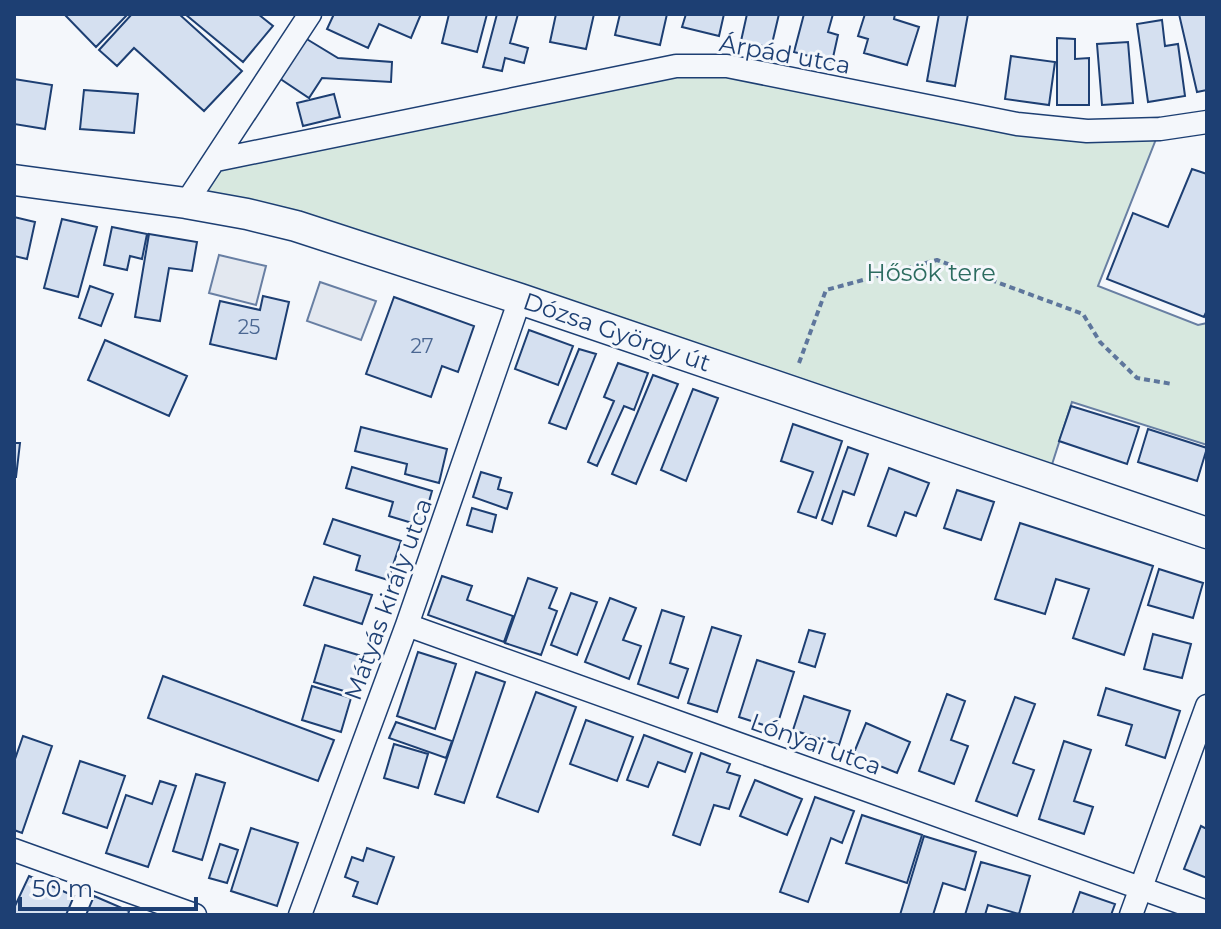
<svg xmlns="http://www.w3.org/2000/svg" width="1221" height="929" font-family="Montserrat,sans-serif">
<rect width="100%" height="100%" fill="#f4f7fb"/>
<path fill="#d7e8df" stroke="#687fa3" stroke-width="2" d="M676,66l341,58 143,5 -62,157 100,39 9,-2v122l-135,-43 -25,78 -861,-277 22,-31z"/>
<path fill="#e3e8f0" stroke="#687fa3" stroke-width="2" d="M219,255l47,11 -10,39 -47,-12z
M320,282l56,19 -15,39 -54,-19z"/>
<path fill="#d5e0f0" stroke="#1d3f73" stroke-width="2" d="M64,14h64l-32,33z
M132,14h47l63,57 -38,40 -70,-63 -17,18 -18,-16z
M185,14h73l15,12 -30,36z
M334,14h87l-10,24 -32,-14 -11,24 -41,-19z
M449,14h38l-10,38 -35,-9z
M497,14h21l-8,29 18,5 -4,15 -19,-5 -3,13 -19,-4z
M556,14h38l-8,35 -36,-7z
M620,14h47l-7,31 -45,-10z
M686,14h38l-5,22 -37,-9z
M747,14h32l-8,34 -30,-7z
M804,14h29l-5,18 10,3 -6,27 -38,-10z
M865,14h30l-1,5 25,8 -12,38 -43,-12 4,-14 -10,-3z
M939,14h29l-13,72 -28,-5z
M1179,14h28v76l-10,2z
M1162,20l3,26 13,-2 7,52 -37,6 -11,-78z
M305,38l33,20 54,4 -1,20 -69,-4 -13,20 -30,-20z
M1057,38l18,1v20l14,-1v47h-32z
M1128,42l5,61 -31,2 -5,-61z
M1011,56l44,6 -6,43 -44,-6z
M14,79l38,6 -7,44 -31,-5z
M84,90l54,4 -4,39 -54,-4z
M334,94l6,23 -37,9 -6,-23z
M1192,169l15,5v136l-3,7 -97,-38 26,-66 35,14z
M14,217l21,5 -8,37 -13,-3z
M62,219l35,8 -19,70 -34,-9z
M112,227l35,7 -5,25 -12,-3 -3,14 -23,-5z
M149,234l48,8 -5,29 -23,-3 -9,53 -25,-4z
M90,286l23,8 -12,32 -22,-8z
M263,296l26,6 -13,57 -66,-15 10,-43 40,9z
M394,297l80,29 -16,46 -16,-6 -11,31 -65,-23z
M529,330l44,16 -15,39 -43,-16z
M105,340l82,36 -18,40 -81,-36z
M579,349l17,5 -30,75 -17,-6z
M618,363l30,10 -14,37 -10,-4 -27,60 -9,-4 26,-61 -10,-4z
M653,375l25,9 -42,100 -24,-10z
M693,389l25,9 -32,83 -25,-11z
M1071,406l68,21 -12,37 -68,-23z
M793,424l49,17 -26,77 -18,-6 15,-40 -32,-11z
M361,427l86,22 -8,34 -34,-9 2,-10 -52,-13z
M1148,429l59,19 -10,33 -59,-19z
M14,443h6l-4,34h-2z
M848,447l20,7 -14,41 -11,-4 -11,33 -10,-4z
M352,467l80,24 -10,35 -33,-10 4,-14 -47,-14z
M889,468l40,15 -13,33 -11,-4 -9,24 -28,-10z
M481,472l20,6 -3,11 14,4 -5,16 -34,-12z
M957,490l37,12 -13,38 -37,-12z
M472,508l24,7 -4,17 -25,-7z
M333,519l68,22 -13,39 -32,-10 4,-14 -36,-12z
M1020,523l133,43 -29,89 -51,-17 16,-49 -33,-10 -11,35 -50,-15z
M1159,569l44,14 -10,35 -45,-13z
M442,576l30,10 -5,14 46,16 -9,26 -76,-27z
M314,577l58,18 -10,29 -58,-19z
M528,578l29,10 -8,20 8,3 -16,44 -36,-12z
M571,593l26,9 -20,53 -26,-10z
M610,598l26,10 -13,32 18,6 -12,33 -44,-17z
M662,610l22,7 -14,46 18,6 -10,29 -40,-14z
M712,627l29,9 -24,76 -29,-9z
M809,630l16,4 -10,33 -16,-5z
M1153,634l38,10 -9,34 -38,-9z
M325,645l40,12 -11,37 -40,-12z
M418,652l38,12 -21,65 -38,-13z
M757,660l37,12 -18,57 -37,-12z
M476,672l29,10 -41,121 -29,-9z
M163,676l171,64 -16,41 -170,-63z
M312,686l39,12 -10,34 -39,-12z
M1106,688l74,23 -15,47 -39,-13 6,-20 -34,-10z
M536,692l40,15 -38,105 -41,-15z
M947,694l18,7 -14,39 17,6 -14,38 -35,-13z
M804,696l46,15 -11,34 -46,-15z
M1015,697l20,7 -22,59 21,7 -17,46 -41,-15z
M586,720l47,17 -16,44 -47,-17z
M396,722l56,19 -6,17 -57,-20z
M866,723l44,19 -13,31 -44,-18z
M644,735l48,18 -7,19 -27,-10 -10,25 -21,-7z
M23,736l29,10 -30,87 -8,-3v-68z
M1064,741l27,9 -17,51 19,6 -9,27 -45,-15z
M394,744l34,10 -10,34 -34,-10z
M701,753l29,11 -3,8 13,4 -11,33 -15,-4 -14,40 -27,-10z
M80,761l45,15 -18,52 -44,-15z
M196,774l29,9 -23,77 -29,-9z
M755,780l47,19 -15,36 -47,-19z
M160,781l16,5 -28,81 -42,-14 20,-58 26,9z
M815,797l39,14 -12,32 -11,-5 -23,64 -28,-10z
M862,815l60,20 -15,48 -61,-20z
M1201,826l6,3v49l-23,-9z
M251,828l47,15 -21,63 -46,-15z
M924,836l52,16 -11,38 -22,-7 -10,32h-33z
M220,844l18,6 -11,33 -18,-5z
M367,848l27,9 -17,47 -24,-8 5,-14 -13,-5 7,-20 11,4z
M981,862l49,14 -11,38 -31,-9 -3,10h-20z
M29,876l45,20 -8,19h-52v-7z
M1080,892l35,12 -4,11h-39z
M94,896l35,15 -1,4h-42z"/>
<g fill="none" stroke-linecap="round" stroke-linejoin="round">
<defs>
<path id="minor" d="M216,160l460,-94h51l290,58 70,7 73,-2 47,-7
M186,203l124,-189
M407,625l800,287
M14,850l181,65
M300,915l107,-290 113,-326
M1131,915l76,-209"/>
<path id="secondary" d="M14,180l172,23 61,11 49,12 224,73 687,234"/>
</defs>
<use href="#minor" stroke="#1d3f73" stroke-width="25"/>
<use href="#secondary" stroke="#1d3f73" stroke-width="33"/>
<path stroke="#5e769c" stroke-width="4" stroke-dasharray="6 4" stroke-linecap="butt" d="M799,363l27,-73 111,-30 146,54 17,28 37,36 35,6"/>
<use href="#minor" stroke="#f4f7fb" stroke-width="22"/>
<use href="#secondary" stroke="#f4f7fb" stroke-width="30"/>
</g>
<g text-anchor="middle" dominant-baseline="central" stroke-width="6" stroke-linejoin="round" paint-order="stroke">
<g font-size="20" fill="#4b6792">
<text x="249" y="327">25</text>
<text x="422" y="346">27</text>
</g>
<g font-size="24" fill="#1d3f73" stroke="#f4f7fb">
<text transform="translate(785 54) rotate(10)">Árpád utca</text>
<text transform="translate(617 332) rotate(19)">Dózsa György út</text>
<text transform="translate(388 599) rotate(-70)">Mátyás király utca</text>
<text transform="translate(816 744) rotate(20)">Lónyai utca</text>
</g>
<g font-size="24" fill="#2c6c60" stroke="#f4f7fb">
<text x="931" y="272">Hősök tere</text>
</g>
</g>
<rect width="1221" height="929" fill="none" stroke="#1d3f73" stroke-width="32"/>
<path d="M20 897v12h176v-12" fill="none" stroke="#1d3f73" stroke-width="4"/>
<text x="32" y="897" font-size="24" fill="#1d3f73" stroke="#f4f7fb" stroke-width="6" paint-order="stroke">50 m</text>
</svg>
